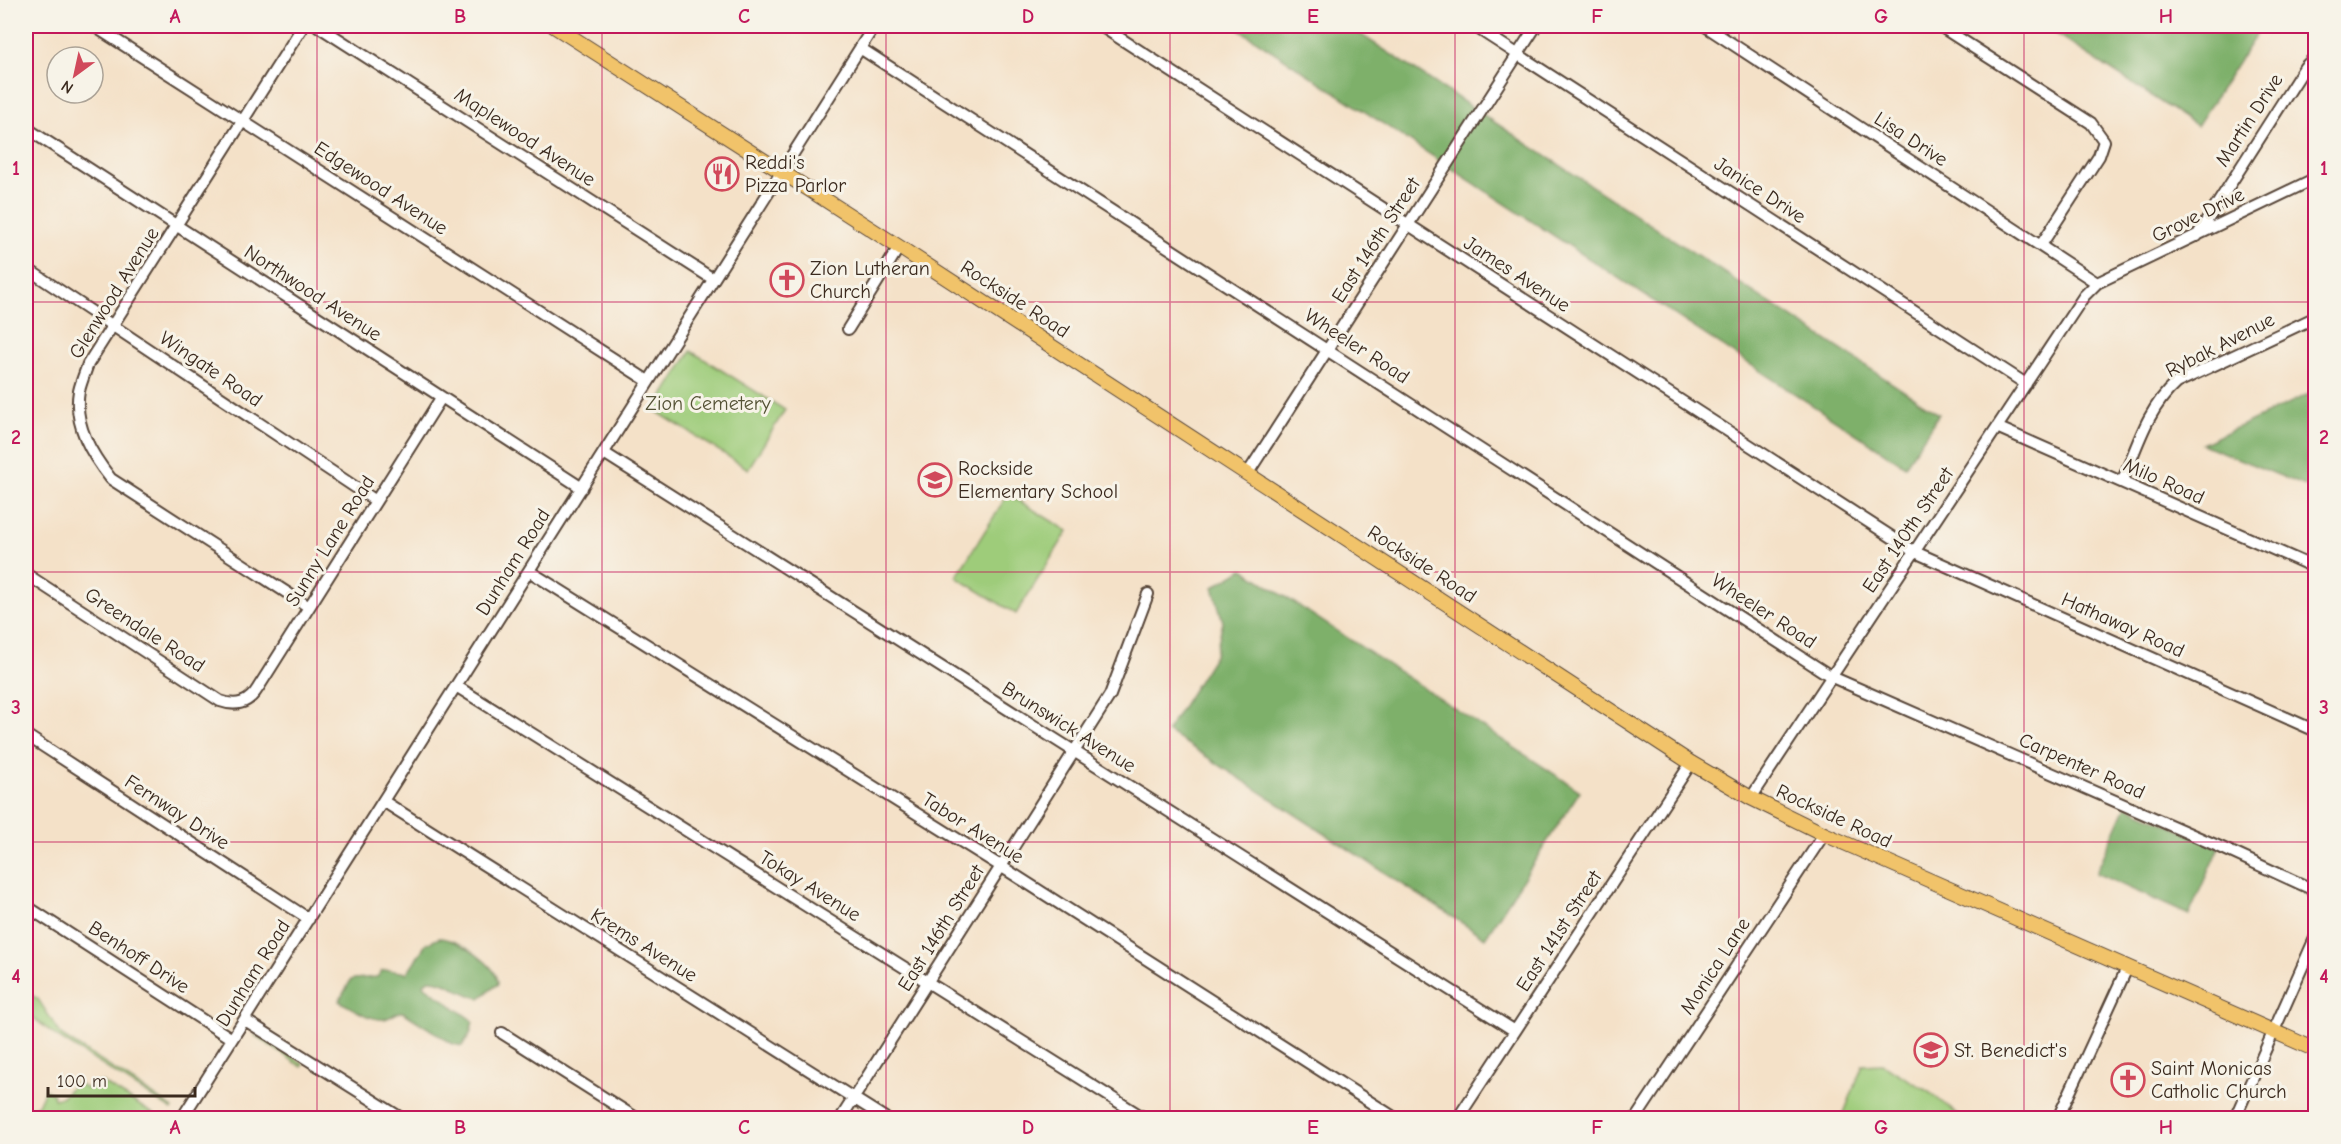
<svg xmlns="http://www.w3.org/2000/svg" width="2341" height="1144" font-family="'Comic Neue',sans-serif">
<rect width="100%" height="100%" fill="#f7f3e8"/>
<filter id="ink" filterUnits="userSpaceOnUse"><feTurbulence type="fractalNoise" baseFrequency=".0167" numOctaves="2"/><feDisplacementMap in="SourceGraphic" scale="12" xChannelSelector="R" yChannelSelector="G"/><feConvolveMatrix kernelMatrix="1 2 1 2 8 2 1 2 1" color-interpolation-filters="sRGB"/></filter>
<filter id="wash" filterUnits="userSpaceOnUse"><feTurbulence type="fractalNoise" baseFrequency=".008" numOctaves="4" result="noise"/><feDisplacementMap in="SourceGraphic" scale="24" xChannelSelector="R" yChannelSelector="G"/><feGaussianBlur stdDeviation="1.35" result="paint"/><feColorMatrix in="noise" values="0 0 0 0 0 0 0 0 0 0 0 0 0 0 0 0 0 1.4 0 .05"/><feComposite in="paint" operator="in"/></filter>
<g filter="url(#wash)">
<rect width="100%" height="100%" fill="#f4e1c8"/>
<path fill="#9ecc7a" stroke="#6c7b4c" stroke-width="1.5" d="M691,351l94,59 -37,59 -94,-59z
M1008,494l60,37 -52,83 -60,-37z
M26,992l12,7 24,37 111,72 -1,2 -116,-74 -30,-24z
M254,1035l8,2 42,27 -2,3z
M1882,1064l46,27 34,27h-120l21,-53z
M102,1082l58,36h-127l-7,-4 1,-5 11,-4 7,-15 8,4 1,5c13,-1 13,-12 24,-16l9,6 9,-6z"/>
<path fill="#7eb06a" stroke="#5c6d44" stroke-width="1.5" d="M1234,26h114l591,388 -34,52z
M2044,26h201l12,7 -60,93z
M2315,391v99l-113,-46z
M1243,569l337,222 -95,147 -318,-207 48,-76 8,-33 -10,-35z
M2126,806l93,41 -30,68 -93,-42z
M439,938c17,0 60,27 59,46l-18,14c-18,-3 -33,-19 -51,-18l-5,3 1,3 48,35 -3,13 -8,12 -9,-2 -50,-32c-7,-1 -10,5 -18,7 -15,2 -33,-11 -46,-18l12,-21 4,-1 22,-2 5,-6 6,-1 19,3 19,-29z"/>
</g>
<g filter="url(#ink)">
<g fill="none" stroke-linecap="round" stroke-linejoin="round">
<defs>
<path id="minor" d="M94,26l554,355
M303,26l-215,338c-3,9 -7,18 -9,27 -6,34 13,64 32,88l198,128
M318,26l395,253
M1101,26l814,526 401,179
M1474,26l552,358
M1705,26l392,257
M1940,26l151,97 13,18 -5,15 -58,89
M860,48l972,629 388,170 96,44
M26,128l556,360
M2197,236l108,-169 11,-11
M26,268l350,233
M848,329l51,-82
M1999,428l317,140
M604,453l911,578
M1248,473l288,-447
M2122,482c15,-35 25,-73 54,-99l140,-66
M529,571l481,301 385,246
M26,574l194,127c17,6 29,2 38,-13l183,-290
M456,686l688,432
M26,735l283,184
M1751,798l333,-502 13,-13 219,-105
M383,801l502,317
M26,906l206,133
M245,1020l156,98
M502,1033l134,85
M182,1118l692,-1092
M841,1118l269,-423 38,-101
M1458,1118l233,-355
M1636,1118l188,-284
M2058,1118l69,-150
M2235,1118l81,-182"/>
<path id="major" d="M554,26l345,221 792,516 60,35 73,36 492,216"/>
</defs>
<use href="#minor" stroke="#574538" stroke-width="14"/>
<use href="#major" stroke="#574538" stroke-width="16"/>
<use href="#minor" stroke="#fff" stroke-width="10"/>
<use href="#major" stroke="#f1c36a" stroke-width="14"/>
</g>
</g>
<path fill="none" stroke="#c2185b" stroke-width="1.5" stroke-opacity="0.55" d="M317,26v1092M602,26v1092M886,26v1092M1170,26v1092M1455,26v1092M1739,26v1092M2024,26v1092M26,302h2290M26,572h2290M26,842h2290"/>
<defs>
<symbol id="restaurant-ring" viewBox="-11 -11 22 22"><circle r="9.5" fill="#f7f3e8" stroke="#d1495b" stroke-width="1.5"/><path d="M-5-6h1v4h1v-4h1v4h1v-4h1v5L-1.5 .5V6h-2V.5L-5-1ZM5-6V6H3V1.5H1.5Q1.5-4 5-6Z" fill="#d1495b"/></symbol>
<symbol id="church-ring" viewBox="-11 -11 22 22"><circle r="9.5" fill="#f7f3e8" stroke="#d1495b" stroke-width="1.5"/><path d="M-1.2-6h2.4v3.5h3.3v2.4h-3.3V6h-2.4V-.1h-3.3v-2.4h3.3Z" fill="#d1495b"/></symbol>
<symbol id="school-ring" viewBox="-11 -11 22 22"><circle r="9.5" fill="#f7f3e8" stroke="#d1495b" stroke-width="1.5"/><path d="M0-5L7-2L0 1L-7-2ZM-4 1L0 2.5L4 1V4Q0 6-4 4Z" fill="#d1495b"/></symbol>
</defs>
<g fill-rule="evenodd">
<use href="#restaurant-ring" x="703" y="155" width="38" height="38"/>
<use href="#church-ring" x="768" y="261" width="38" height="38"/>
<use href="#school-ring" x="916" y="461" width="38" height="38"/>
<use href="#school-ring" x="1912" y="1031" width="38" height="38"/>
<use href="#church-ring" x="2109" y="1061" width="38" height="38"/>
</g>
<g text-anchor="middle" dominant-baseline="central" stroke-width="6" stroke-linejoin="round" paint-order="stroke">
<g font-size="20" fill="#3b2a1e" stroke="#f7f3e8">
<text transform="translate(2249 120) rotate(-57)">Martin Drive</text>
<text transform="translate(525 137) rotate(33)">Maplewood Avenue</text>
<text transform="translate(1911 139) rotate(33)">Lisa Drive</text>
<text transform="translate(381 188) rotate(33)">Edgewood Avenue</text>
<text transform="translate(1760 190) rotate(33)">Janice Drive</text>
<text transform="translate(2198 215) rotate(-26)">Grove Drive</text>
<text transform="translate(1376 240) rotate(-57)">East 146th Street</text>
<text transform="translate(1517 274) rotate(33)">James Avenue</text>
<text transform="translate(114 293) rotate(-58)">Glenwood Avenue</text>
<text transform="translate(313 293) rotate(33)">Northwood Avenue</text>
<text transform="translate(1015 299) rotate(33)">Rockside Road</text>
<text transform="translate(2220 345) rotate(-27)">Rybak Avenue</text>
<text transform="translate(1357 346) rotate(33)">Wheeler Road</text>
<text transform="translate(211 369) rotate(34)">Wingate Road</text>
<text transform="translate(2164 481) rotate(24)">Milo Road</text>
<text transform="translate(1908 530) rotate(-56)">East 140th Street</text>
<text transform="translate(330 541) rotate(-58)">Sunny Lane Road</text>
<text transform="translate(513 562) rotate(-58)">Dunham Road</text>
<text transform="translate(1422 564) rotate(33)">Rockside Road</text>
<text transform="translate(1764 611) rotate(33)">Wheeler Road</text>
<text transform="translate(2123 625) rotate(24)">Hathaway Road</text>
<text transform="translate(145 630) rotate(33)">Greendale Road</text>
<text transform="translate(1069 727) rotate(32)">Brunswick Avenue</text>
<text transform="translate(2082 766) rotate(24)">Carpenter Road</text>
<text transform="translate(177 812) rotate(33)">Fernway Drive</text>
<text transform="translate(1834 816) rotate(25)">Rockside Road</text>
<text transform="translate(973 828) rotate(32)">Tabor Avenue</text>
<text transform="translate(810 886) rotate(32)">Tokay Avenue</text>
<text transform="translate(941 928) rotate(-58)">East 146th Street</text>
<text transform="translate(1559 931) rotate(-57)">East 141st Street</text>
<text transform="translate(644 945) rotate(32)">Krems Avenue</text>
<text transform="translate(139 957) rotate(33)">Benhoff Drive</text>
<text transform="translate(1715 966) rotate(-57)">Monica Lane</text>
<text transform="translate(253 973) rotate(-58)">Dunham Road</text>
</g>
<g font-size="20" fill="#3b2a1e" stroke="#f7f3e8" text-anchor="start">
<text x="745" y="162">Reddi's<tspan x="745" dy="23">Pizza Parlor</tspan></text>
<text x="810" y="268">Zion Lutheran<tspan x="810" dy="23">Church</tspan></text>
<text x="958" y="468">Rockside<tspan x="958" dy="23">Elementary School</tspan></text>
<text x="1954" y="1050">St. Benedict's</text>
<text x="2151" y="1068">Saint Monicas<tspan x="2151" dy="23">Catholic Church</tspan></text>
</g>
<g font-size="20" fill="#545235" stroke="#f7f3e8">
<text x="708" y="403">Zion Cemetery</text>
</g>
</g>
<rect width="2341" height="1144" fill="none" stroke="#f7f3e8" stroke-width="66"/>
<g transform="translate(75 75) rotate(213)"><circle r="28" fill="#f7f3e8" stroke="#aca397" stroke-width="1.5"/>
<path d="M0-4.5L10 22L0 15L-10 22Z" fill="#d1495b"/>
<text y="-9" font-size="16" font-weight="bold" text-anchor="middle" fill="#3b2a1e">N</text>
</g>
<path d="M48 1087v9h147v-9" fill="none" stroke="#3b2a1e" stroke-width="3"/>
<text x="57" y="1087" font-size="18" fill="#3b2a1e" stroke="#f7f3e8" stroke-width="4.5" paint-order="stroke">100 m</text>
<rect x="33" y="33" width="2275" height="1078" fill="none" stroke="#c2185b" stroke-width="2"/>
<g font-size="20" text-anchor="middle" font-weight="bold" fill="#c2185b">
<text x="175" y="23">A</text>
<text x="460" y="23">B</text>
<text x="744" y="23">C</text>
<text x="1028" y="23">D</text>
<text x="1313" y="23">E</text>
<text x="1597" y="23">F</text>
<text x="1881" y="23">G</text>
<text x="2166" y="23">H</text>
<text x="16" y="175">1</text>
<text x="2324" y="175">1</text>
<text x="16" y="444">2</text>
<text x="2324" y="444">2</text>
<text x="16" y="714">3</text>
<text x="2324" y="714">3</text>
<text x="16" y="983">4</text>
<text x="2324" y="983">4</text>
<text x="175" y="1134">A</text>
<text x="460" y="1134">B</text>
<text x="744" y="1134">C</text>
<text x="1028" y="1134">D</text>
<text x="1313" y="1134">E</text>
<text x="1597" y="1134">F</text>
<text x="1881" y="1134">G</text>
<text x="2166" y="1134">H</text>
</g>
</svg>
